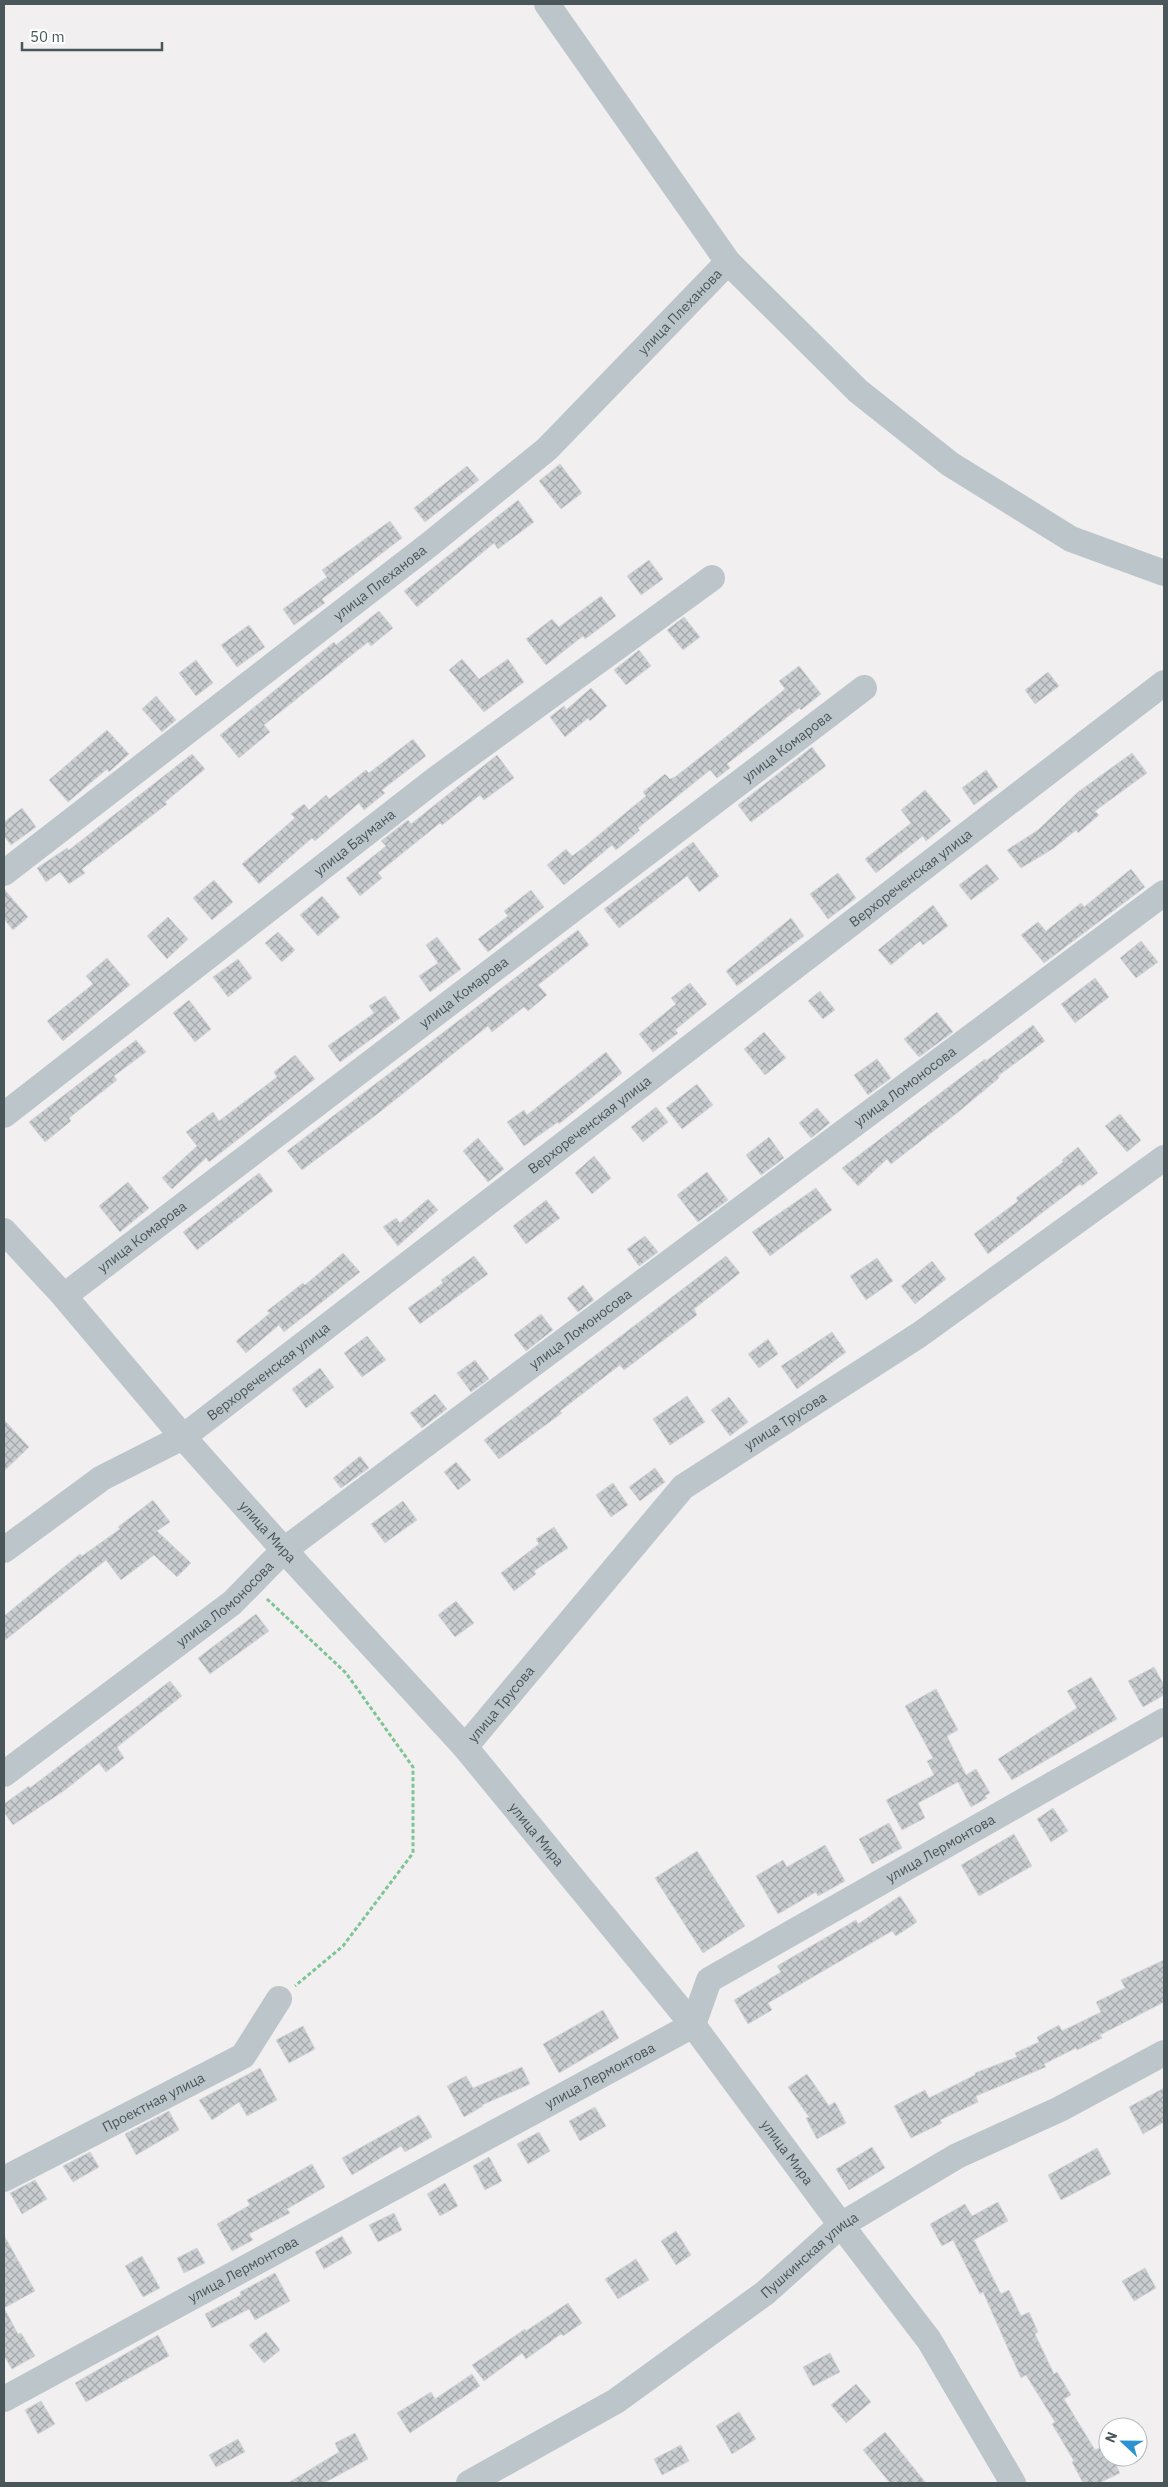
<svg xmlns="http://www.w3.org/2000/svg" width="1168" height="2487" font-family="'IBM Plex Sans',sans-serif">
<defs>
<pattern id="building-cross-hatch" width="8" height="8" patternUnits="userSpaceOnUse" patternTransform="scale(1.25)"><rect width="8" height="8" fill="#c9cdd0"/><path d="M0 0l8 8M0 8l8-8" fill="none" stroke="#a5a9ac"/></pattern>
</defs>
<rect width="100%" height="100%" fill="#f1eff0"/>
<path fill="url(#building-cross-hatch)" stroke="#d4d7da" d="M560,464l22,29 -21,16 -22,-28z
M467,466l12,14 -54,42 -11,-14z
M518,500l16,22 -36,27 -4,-6 -77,64 -13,-16z
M390,521l12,17 -80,61 3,4 -31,22 -11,-16 44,-32 -5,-7z
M649,560l14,19 -22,16 -14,-19z
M601,596l15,20 -31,23 -2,-3 -37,29 -20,-26 26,-20 7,8z
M379,611l14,17 -22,18 -3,-4 -104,83 6,7 -31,26 -19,-23 114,-93 2,3z
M684,617l16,20 -17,13 -16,-20z
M249,625l16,22 -28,20 -16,-22z
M639,650l12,16 -25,19 -12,-15z
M462,659l17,20 29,-20 16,23 -40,30 -35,-42z
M196,660l17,23 -17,13 -17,-23z
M799,666l22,28 -20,16 -2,-2 -72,56 3,4 -13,10 -7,-8 -72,58 2,2 -24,20 -4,-5 -48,40 -17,-20 19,-16 6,7 11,-8 63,-52 -3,-4 22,-18 5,5 5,-2 56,-44 54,-44 -6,-8z
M1048,672l11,14 -24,18 -10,-14z
M591,688l16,18 -17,15 -2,-3 -23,19 -15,-20 14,-11 2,4z
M156,696l20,24 -14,12 -20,-23z
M107,730l22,24 -20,18 -2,-3 -39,33 -19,-22z
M413,739l13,17 -44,34 3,3 -21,17 -5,-7 -44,38 -3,-3 -53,46 -17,-20 53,-46 -4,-4 13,-10 5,6 17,-15 3,4 37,-29 3,3z
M812,747l14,19 -75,56 -13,-17z
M1132,753l15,20 -52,38 4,4 -21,18 -2,-3 -22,18 -33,20 -14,-18 31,-20 40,-38z
M192,754l13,15 -40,33 2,2 -85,65 3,4 -16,11 -9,-12 -14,10 -9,-14 30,-20 2,2z
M497,755l17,23 -30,22 -4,-5 -38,30 -2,-2 -62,50 4,5 -22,18 -14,-18 40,-32 -5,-5 27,-21 3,4z
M986,770l12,17 -24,18 -12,-17z
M925,790l26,31 -25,20 -3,-5 -47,37 -11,-14 46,-36 -10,-13z
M22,808l14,19 -25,18 -7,-9v-14z
M693,842l26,34 -20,16 -12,-16 -68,52 -15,-19z
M987,864l12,15 -28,21 -12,-15z
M1131,869l14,18 -101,76 -23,-28 17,-13 8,9 35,-28 3,4z
M838,873l18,25 -28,21 -18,-25z
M214,880l19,22 -21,18 -19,-22z
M4,889l24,28 -15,13 -9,-11z
M531,890l13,17 -56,45 -10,-13 30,-23 -4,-5z
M322,896l18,21 -22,19 -18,-21z
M933,905l15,21 -25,19 -3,-4 -29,24 -13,-15z
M168,917l20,22 -21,20 -20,-23z
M791,918l13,18 -67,50 -11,-15z
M578,930l11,15 -51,40 9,10 -19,16 -4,-4 -32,25 -4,-6 -112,89 -74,55 -15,-19z
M278,932l17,18 -13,12 -17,-19z
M437,937l24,32 -31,23 -11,-16 19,-13 -12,-18z
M1141,941l17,21 -22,16 -16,-20z
M107,958l23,27 -67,56 -16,-20 46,-37 -7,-8z
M238,959l14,19 -24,19 -15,-20z
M1095,978l14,19 -34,26 -14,-19z
M690,983l17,21 -32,26 3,3 -25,19 -14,-18 37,-30 -5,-6z
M820,991l15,19 -12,9 -15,-18z
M385,996l15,22 -60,44 -12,-16 46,-33 -5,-7z
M189,1000l22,29 -16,13 -22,-29z
M937,1012l16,20 -34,25 -15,-18z
M1033,1025l12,16 -47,35 1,2 -42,35 -66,51 -4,-5 -29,27 -16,-18 143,-109 1,2z
M764,1032l22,26 -21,17 -21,-26z
M136,1040l10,12 -32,24 3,4 -48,38 2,3 -26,21 -16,-20z
M606,1052l16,21 -63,51 -1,-2 -34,24 -17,-24 17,-12 3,5z
M295,1055l20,24 -106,83 -3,-4 -34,31 -10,-11 35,-32 -11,-14 27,-20 6,9 58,-44 -3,-5z
M877,1059l14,19 -23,17 -14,-20z
M697,1084l16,21 -31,24 -16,-21z
M656,1107l12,15 -25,20 -12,-15z
M817,1108l13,15 -19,15 -12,-15z
M1120,1114l21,26 -14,12 -22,-26z
M769,1137l15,21 -23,17 -15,-20z
M478,1138l26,31 -16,13 -25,-31z
M1078,1147l20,26 -16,13 -2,-2 -92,70 -14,-20 44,-33 -2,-3 47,-36 -1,-2z
M594,1156l17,22 -19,16 -17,-21z
M707,1172l21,28 -30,22 -21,-27z
M259,1173l14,18 -76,59 -14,-18z
M128,1182l21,26 -29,24 -21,-26z
M816,1188l16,22 -62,46 -18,-24z
M428,1199l10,11 -40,36 -15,-19 13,-9 4,5z
M546,1200l14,18 -34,26 -13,-18z
M645,1236l13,16 -19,14 -12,-17z
M343,1253l17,19 -76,60 -5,-7 -33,28 -10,-12 34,-28 -3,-2 36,-28 2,2z
M474,1256l14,18 -68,50 -12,-16 35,-25 -2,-3z
M726,1256l14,17 -46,36 3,6 -73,55 -4,-5 -60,46 2,2 -63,46 -15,-19z
M877,1258l16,23 -27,19 -16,-24z
M932,1261l14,18 -31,25 -14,-18z
M583,1285l11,15 -16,12 -11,-14z
M541,1314l12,16 -27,21 -12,-16z
M832,1332l14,20 -49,37 -16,-23z
M367,1336l19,24 -24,17 -18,-24z
M768,1339l10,15 -19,14 -11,-14z
M475,1360l14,19 -18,13 -14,-19z
M320,1368l14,19 -28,21 -14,-19z
M435,1394l12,15 -25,19 -12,-15z
M687,1396l18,26 -35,23 -17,-26z
M729,1397l19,25 -18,14 -19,-26z
M4,1420l25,27 -25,24z
M360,1456l9,12 -28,20 -8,-10z
M456,1462l15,18 -13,10 -14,-18z
M655,1468l10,14 -25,19 -11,-14z
M613,1483l15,22 -17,12 -15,-22z
M153,1500l17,22 -13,9 34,32 -14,14 -23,-22 -33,25 -15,-20 -102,81v-25l76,-62 2,2 38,-27 -2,-2z
M403,1501l14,19 -32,23 -14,-19z
M554,1527l14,21 -34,23 2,3 -22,17 -13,-18 38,-29 -3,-5z
M456,1601l18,22 -19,14 -17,-22z
M256,1614l13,17 -59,43 -12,-16z
M1154,1667l10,18v10l-21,12 -15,-26z
M1091,1677l26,42 -105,61 -14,-21 79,-51 -10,-17z
M170,1681l12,15 -65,51 7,11 -18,14 -7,-9 -34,27 -52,35 -9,-13v-8l25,-18 1,2z
M936,1689l22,41 -11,6 19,39 10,-6 14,24 -5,3 2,2 -16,9 -13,-25 -40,21 7,15 -23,12 -16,-30 48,-25 -7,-14 6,-3 -28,-52z
M1053,1808l15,23 -17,11 -14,-23z
M889,1823l13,25 -30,16 -13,-25z
M1014,1834l18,32 -53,30 -18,-31z
M825,1845l20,36 -27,15 -2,-4 -38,22 -22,-38 27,-16 4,7z
M697,1851l48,75 -42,27 -48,-75z
M900,1896l17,26 -21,14 -4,-5 -124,72 4,7 -24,14 -14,-24 47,-28 -4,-6 79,-46 2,4z
M1164,1960v42l-64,33 2,3 -25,12 -1,-2 -32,16 2,3 -70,29 2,6 -38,18 2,3 -31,15 -17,-32 31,-16 4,8 46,-23v-2l42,-16 -2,-4 24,-11 -2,-5 22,-12 3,6 39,-19 -5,-10 29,-14 -4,-8z
M603,2010l16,28 -60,35 -16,-29z
M303,2026l12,23 -26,14 -13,-23z
M522,2067l8,17 -48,21 1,1 -19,11 -17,-31 19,-10 7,12z
M260,2068l17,32 -30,16 -8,-14 -27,18 -13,-20z
M807,2074l22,32 6,-4 11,21 -29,16 -11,-21 3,-1 -21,-30z
M1164,2088v34l-21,12 -14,-27z
M595,2107l11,19 -26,15 -11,-20z
M169,2111l10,19 -43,25 -11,-21z
M419,2115l13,22 -27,15 -4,-6 -49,29 -10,-17z
M539,2132l11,19 -22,13 -11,-20z
M872,2147l13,21 -36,22 -13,-21z
M1097,2148l14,26 -50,26 -13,-25z
M90,2152l9,15 -26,15 -10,-16z
M489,2157l13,24 -17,9 -12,-24z
M312,2164l13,23 -38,22 3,4 -41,21 4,6 -21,11 -15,-27 33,-19 -3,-5z
M35,2180l12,19 -25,15 -12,-21z
M445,2183l13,23 -18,10 -13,-22z
M998,2202l10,19 -34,19 27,54 8,-4 12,26 8,-4 9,20 -3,2 19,40 3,-2 14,23 -7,4 31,51 11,-5 2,12h4l8,16 -21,10h-16l-11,-21 2,-1 -22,-37 3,-2 -29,-47 -5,3 -38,-86 -3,2 -27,-54 -11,6 -12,-22 35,-20 7,12z
M394,2213l8,17 -24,12 -9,-17z
M676,2231l15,24 -15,10 -15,-24z
M4,2235l31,56 -31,17 14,26 3,-1 14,23 -23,13 -8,-13z
M342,2236l10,17 -28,16 -9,-17z
M197,2248l8,15 -21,10 -7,-15z
M142,2256l18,32 -17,9 -18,-31z
M636,2259l13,21 -31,19 -13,-20z
M1145,2268l11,20 -22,13 -12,-20z
M275,2273l15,28 -35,19 -6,-11 -37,19 -7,-14 36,-19 -1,-3z
M568,2303l14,20 -19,13 -2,-2 -35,25 -4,-6 -38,28 -12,-16 53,-36 1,2z
M266,2332l14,18 -16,13 -15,-18z
M158,2335l11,21 -83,46 -11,-19z
M830,2353l10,19 -27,14 -10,-19z
M472,2374l8,12 -70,47 -13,-20 34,-21 4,7z
M856,2384l15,18 -25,21 -15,-18z
M41,2401l14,23 -17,10 -13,-24z
M739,2412l17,27 -24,15 -16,-28z
M885,2432l41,51h-36l-27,-33z
M355,2433l13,26 -44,24h-36l51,-31 -4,-9z
M238,2439l7,13 -29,15 -7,-12z
M681,2445l8,16 -27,14 -8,-16z"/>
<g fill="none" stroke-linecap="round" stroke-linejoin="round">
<path stroke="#7dc594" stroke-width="3" stroke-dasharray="4 2.5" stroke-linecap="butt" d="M267,1599l79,74 67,94v86l-70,93 -48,40"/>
<g stroke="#bcc6ca" stroke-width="26">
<path d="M547,4l181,258 130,129 92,73 121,75 93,34"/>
<path id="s1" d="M4,873l426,-329 117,-95 181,-187"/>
<path id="s2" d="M4,1115l432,-336 276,-201"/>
<path id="s3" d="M4,1231l60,65 119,141 101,113 181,197 228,278 148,200 88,115 84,143"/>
<path id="s4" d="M64,1296l800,-608"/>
<path id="s5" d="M4,1550l98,-72 81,-41 981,-754"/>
<path id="s6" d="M465,1747l218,-260 236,-152 245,-177"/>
<path id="s7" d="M4,1774l228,-171 52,-53 880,-657"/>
<path id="s8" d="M4,2179l239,-123 36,-57"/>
<path id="s9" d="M4,2399l689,-374 16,-45 455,-259"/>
<path id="s10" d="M469,2483l147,-82 149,-108 76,-68 116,-69 103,-47 104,-56"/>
</g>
</g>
<g text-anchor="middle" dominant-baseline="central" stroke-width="4.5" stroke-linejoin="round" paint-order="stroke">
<g font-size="14" fill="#49565a" stroke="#fff">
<text stroke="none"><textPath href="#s1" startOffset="880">улица Плеханова</textPath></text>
<text stroke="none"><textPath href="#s1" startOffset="475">улица Плеханова</textPath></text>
<text stroke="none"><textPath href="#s4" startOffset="908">улица Комарова</textPath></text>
<text stroke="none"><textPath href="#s2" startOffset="444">улица Баумана</textPath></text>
<text stroke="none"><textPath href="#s5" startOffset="1130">Верхореченская улица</textPath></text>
<text stroke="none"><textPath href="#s4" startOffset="502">улица Комарова</textPath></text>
<text stroke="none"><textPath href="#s7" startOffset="1134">улица Ломоносова</textPath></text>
<text stroke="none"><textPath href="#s5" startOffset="725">Верхореченская улица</textPath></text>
<text stroke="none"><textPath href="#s4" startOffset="98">улица Комарова</textPath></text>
<text stroke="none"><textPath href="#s7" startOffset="729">улица Ломоносова</textPath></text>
<text stroke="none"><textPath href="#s5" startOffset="320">Верхореченская улица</textPath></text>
<text stroke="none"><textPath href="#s6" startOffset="461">улица Трусова</textPath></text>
<text stroke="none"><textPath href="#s3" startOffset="400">улица Мира</textPath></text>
<text stroke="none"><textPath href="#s7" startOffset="279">улица Ломоносова</textPath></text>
<text stroke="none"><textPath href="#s6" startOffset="56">улица Трусова</textPath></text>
<text stroke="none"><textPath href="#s3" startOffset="805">улица Мира</textPath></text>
<text stroke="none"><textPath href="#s9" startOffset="1098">улица Лермонтова</textPath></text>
<text stroke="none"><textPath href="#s9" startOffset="678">улица Лермонтова</textPath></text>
<text stroke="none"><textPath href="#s8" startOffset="168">Проектная улица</textPath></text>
<text stroke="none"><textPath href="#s3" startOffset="1210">улица Мира</textPath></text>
<text stroke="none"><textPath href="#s10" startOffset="411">Пушкинская улица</textPath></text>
<text stroke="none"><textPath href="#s9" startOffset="272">улица Лермонтова</textPath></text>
</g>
</g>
<rect width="1168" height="2487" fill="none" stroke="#49565a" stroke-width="10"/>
<g transform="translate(1123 2442) rotate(292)"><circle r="24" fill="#ffffff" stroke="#b6bbbd"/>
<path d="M0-4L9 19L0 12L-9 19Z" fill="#2b93cf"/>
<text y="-8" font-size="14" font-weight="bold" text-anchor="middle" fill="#49565a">N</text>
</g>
<path d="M22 42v8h140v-8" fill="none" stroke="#49565a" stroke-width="2.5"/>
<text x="30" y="42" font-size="15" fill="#49565a" stroke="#ffffff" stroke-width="4" paint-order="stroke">50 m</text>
</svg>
